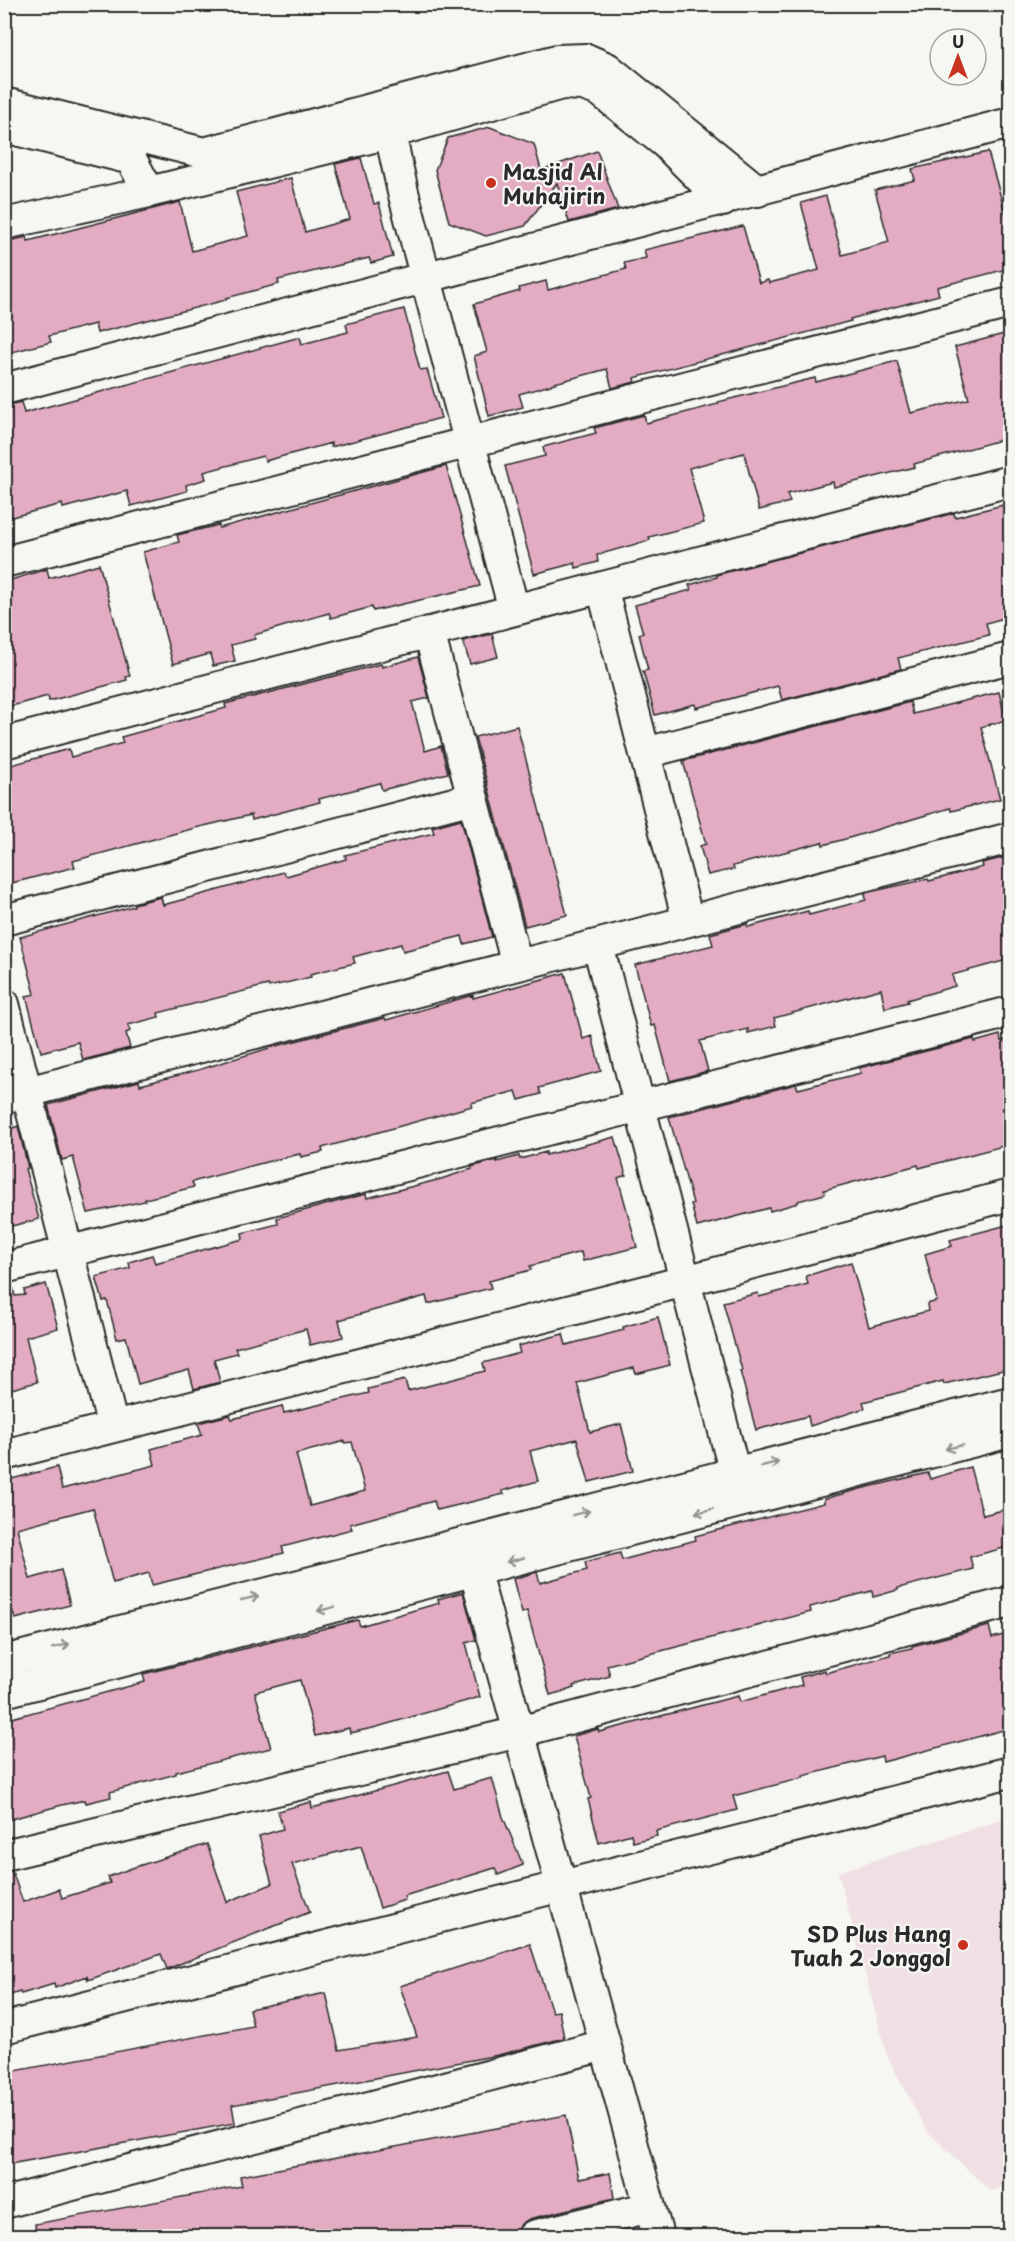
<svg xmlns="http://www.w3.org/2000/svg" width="1015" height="2241" font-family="'Playpen Sans',sans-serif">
<rect width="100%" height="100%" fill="#f6f6f2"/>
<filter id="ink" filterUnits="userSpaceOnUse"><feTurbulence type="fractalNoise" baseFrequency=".0167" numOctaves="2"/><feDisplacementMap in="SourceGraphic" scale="12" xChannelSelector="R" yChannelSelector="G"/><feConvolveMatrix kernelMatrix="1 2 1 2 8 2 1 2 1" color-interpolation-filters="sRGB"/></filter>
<g filter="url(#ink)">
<path fill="#f0e0e4" d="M1010,1817v369l-20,5 -63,-60 -40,-75 -49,-184z"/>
<path fill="#e3acc2" stroke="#2b2b2b" stroke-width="1.5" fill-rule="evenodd" d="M490,127l44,17 7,26 56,-19 21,58 -49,13 -12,-39 -32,43 -39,10 -37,-14 -14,-52 13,-32z
M988,152l23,81v35l-74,19 2,8 -89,24 1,2 -217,57 1,4 -23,6 -5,-19 -56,15v1l-32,9 4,13 -34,9 -15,-60 13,-4 -13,-48 46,-13 -1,-3 27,-7 2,9 78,-21 -2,-6 22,-5 -2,-8 99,-24 16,57 9,-3 1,3 50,-13 -18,-67 25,-7 16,59 47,-13 -14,-52 40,-10 -3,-11z
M361,158l13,46 5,-1 14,54 -22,6 -2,-5 -91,22 1,4 -53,14v2l-129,33 -2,-9 -46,12 2,6 -47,12v-112l23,-5 1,4 152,-39 12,49 56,-15 -12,-44 55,-14 14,54 45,-13 -15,-55z
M404,309l16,61 7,-1 14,49 -110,29v-4l-66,18 -2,-5 -59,16 2,7 -20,6 1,6 -56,15 -4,-15 -64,17 -1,-4 -58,15v-113l17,-4 3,11 276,-76 2,7 46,-12 -2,-8z
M1004,334l7,25v78l-97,27 1,3 -81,20 -1,-5 -46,12 3,8 -31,8 -15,-57 -55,15 15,55 -55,14 1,3 -53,15 1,7 -22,6 -1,-5 -41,11 -29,-108 40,-10 -2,-9 53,-14 -2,-5 50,-13 2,8 72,-19v-2l97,-24 1,4 81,-21 14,52 58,-14 -14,-52z
M446,466l34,120 -107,25 -1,-4 -41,11 -2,-5 -75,22 1,4 -24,6 4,16 -22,5 -3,-12 -37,10 -30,-112 36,-10 -2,-7 42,-10v3z
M1003,505l8,28v83l-25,7 3,12 -91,23 3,11 -119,31 -4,-14 -82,22 -1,-4 -40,11 -12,-44 5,-1 -9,-36 4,-1 -8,-28 56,-15 -2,-5 28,-8 -1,-2 238,-62 1,4z
M99,564l31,112 -4,1 1,3 -78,21 -1,-5 -44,12v-126l43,-13 2,9z
M492,634l6,23 -28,7 -7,-23z
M418,657l11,41 -17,4 13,49 16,-5 7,27 -66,17 -2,-7 -61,16 1,3 -68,18 -1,-5 -56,13 -122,33 2,6 -67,17 -4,-12v-105l65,-18 2,8 52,-14 -2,-6 105,-29 -1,-4 156,-40 1,3z
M999,692l7,28 -25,7 19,72 -49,12 -1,-3 -101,30 -26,7 -1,-3 -89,24 1,3 -26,6 -8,-29 6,-2 -23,-83 227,-59 3,12z
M517,726l50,189 -42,11 -50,-189z
M461,819l31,118 -28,7 -2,-8 -59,15 -2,-7 -48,13 2,6 -45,11 1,3 -42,10 -1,-2 -110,28 1,4 -31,8 2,6 -4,2 4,15 -47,12 -5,-18 -37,10 -15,-56 9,-2 -15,-57 114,-31v-2l27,-7 2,8 121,-33 2,4 60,-17 -1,-4 89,-22 -2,-6z
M1011,856v103l-59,16 3,11 -48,14 1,2 -23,6 -4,-19 -107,29 2,8 -28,7v-4l-48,12 8,30 -38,10 -15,-56 -4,1 -16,-61 78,-20 -3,-11 37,-10 1,3 60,-16 1,4 57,-15 -1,-7 63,-14 1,2 54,-14 -1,-4z
M565,973l18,66 9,-3 9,35 -62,17 2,6 -22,6 -3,-9 -45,12 1,3 -150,42 1,4 -22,5 -1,-3 -34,8 -74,20 2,5 -49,12v2l-57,12 -15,-56 -11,3 -14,-55 91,-24 1,4 58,-15 78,-24 109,-28 1,2 87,-25v3z
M1000,1035l1,6 10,-2v105l-92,24 -1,-3 -94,25 1,4 -27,7v2l-28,8 -1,-3 -72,19 -6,-23 2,-1 -24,-86 127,-33 2,5 63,-16 -2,-5 115,-29 1,3z
M12,1123l1,5 5,-2 10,42 -3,1 14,50 -35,9v-104z
M615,1137l11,38 -8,3 19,69 -54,14 -2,-9 -51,14 1,4 -42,11 2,7 -63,16 -2,-8 -87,24 4,17 -33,8 -4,-16 -71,19 2,5 -23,6 6,23 -26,7 -5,-19 -51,14 -12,-47 -9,2 -10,-39 -4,1 -7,-24 34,-9 -1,-6 23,-7 3,8 88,-24 -1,-6 36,-9 -1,-6 66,-18 23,-6 1,4 74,-19 31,-10 -1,-2 26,-7v2l22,-6 1,3 26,-7v3z
M1011,1224v144l-67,16 -1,-3 -80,21 2,6 -55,18 -2,-10 -52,14 -16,-59 2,-1 -19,-68 35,-9 1,4 49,-13 -2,-8 45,-14 18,65 59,-16 -1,-7 10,-3 -12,-47 27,-8 -2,-6z
M46,1284l12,44 -32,9 11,45 -33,9v-102l9,-1 2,8 10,-1 -1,-5z
M658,1317l12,48 -34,9 -2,-6 -57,15 13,49 31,-8 12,47 -44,11 -12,-43 -47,12 8,30 -36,10 2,3 -67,16 -3,-9 -84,23 2,5 -70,18 2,6 -132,32 -3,-12 -36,10 -20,-75 -76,20 13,51 31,-9 9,35 -55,14 -11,-36v-102l53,-14 5,22 93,-24 -4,-16 51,-14 -4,-12 32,-8 2,4 50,-13 2,7 85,-20 -1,-4 37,-9 3,11 77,-20 -2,-8 37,-10 -2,-7 45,-12 3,11 58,-15 -1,-3zM345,1441v2l7,-1 13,49 -55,15 -14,-52z
M970,1467l13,48 28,-7v38l-41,11 3,12 -75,19v2l-25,7 -1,-6 -62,16 1,5 -204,53 3,11 -36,10 1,2 -25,7 -23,-84 -5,2 -9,-34 24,-7 3,11 47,-13 -2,-8 35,-9 2,7 74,-20 -1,-4 23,-6 106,-27v-4l36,-10 68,-16 2,6z
M463,1592l13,48 -10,3 14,54 -103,30 -27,6 -1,-5 -34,8 -15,-56 -45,12 16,56 -95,24v2l-66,18 1,5 -25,6 -1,-3 -23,5 -58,16v-101l141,-38 -2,-8 215,-54 2,6 79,-23 -1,-4z
M989,1626l3,12 19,-5v95l-128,34 -1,-6 -79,20v2l-70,18 4,14 -81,21 1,5 -24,6 -2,-8 -32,9 -11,-44 3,-1 -17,-62 24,-7 1,3 139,-36 2,6 62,-17 -2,-8 25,-7 1,3 64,-18v-2l22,-5v-2z
M448,1771l6,18 38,-11 11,39 20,48 -25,10 -3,-7 -91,28 1,4 -25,8 -19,-62 -69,18 18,48 -143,57 -6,-15 -73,26 -1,-4 -32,12 -1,-4 -33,10 -1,-2 -16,5v-125l8,-1 11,31 36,-13 3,9 48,-15 -2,-6 24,-9 75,-24 20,58 45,-18 -13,-48 24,-7 -5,-18 33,-9 1,6z
M530,1944l22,68 7,-1 5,27 -66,17 -266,50 3,18 -231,42v-92l249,-47 -4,-17 77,-16 13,57 78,-13 -17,-51z
M566,2115l13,64 31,-6 4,25 -85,21 -8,5 -5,12h-480l-1,-12 207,-38 -2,-10z"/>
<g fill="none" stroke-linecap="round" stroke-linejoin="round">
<defs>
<path id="minor" d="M4,103l200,50 353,-93 29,-1 21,9 151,123
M4,127l127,32 18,33
M390,133l13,59 111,418
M4,224l145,-32 241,-59 172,-49 21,1 17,6 65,52 58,58
M4,389l1006,-266
M4,562l1006,-259
M602,587l86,334
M429,632l88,333
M4,743l1006,-262
M645,753l365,-95
M4,920l469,-122
M598,945l142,548
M4,1004l109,423
M4,1098l1006,-260
M4,1268l1006,-256
M4,1455l681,-174 325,-86
M469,1551l189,685
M4,1661l1006,-259
M4,1692l1006,-260
M4,1855l515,-123 491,-130
M4,2028l1006,-256
M4,2203l601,-158
M533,2236l117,-29"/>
</defs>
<use href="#minor" stroke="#2b2b2b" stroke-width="34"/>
<use href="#minor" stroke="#f6f6f2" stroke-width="30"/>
</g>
<defs><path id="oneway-shaft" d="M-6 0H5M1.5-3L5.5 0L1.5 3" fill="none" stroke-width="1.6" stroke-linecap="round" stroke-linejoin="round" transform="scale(1.5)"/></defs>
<g stroke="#90908e">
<use href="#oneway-shaft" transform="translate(954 1447) rotate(166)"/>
<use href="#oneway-shaft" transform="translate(770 1464) rotate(-14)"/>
<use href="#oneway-shaft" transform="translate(704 1511) rotate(166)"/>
<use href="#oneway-shaft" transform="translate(581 1513) rotate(-14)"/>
<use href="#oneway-shaft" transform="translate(515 1560) rotate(166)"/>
<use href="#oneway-shaft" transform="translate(250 1598) rotate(-14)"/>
<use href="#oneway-shaft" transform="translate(326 1609) rotate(166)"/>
<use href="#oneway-shaft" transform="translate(61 1646) rotate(-14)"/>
</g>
</g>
<g fill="#c8321e" stroke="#f6f6f2" stroke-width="2">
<circle cx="491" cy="183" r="6"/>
<circle cx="963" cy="1945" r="6"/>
</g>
<g text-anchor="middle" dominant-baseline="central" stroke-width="4.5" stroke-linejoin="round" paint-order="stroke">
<g font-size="21" font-weight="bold" fill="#2b2b2b" stroke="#f6f6f2" text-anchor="start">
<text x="503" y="171">Masjid Al<tspan x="503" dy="24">Muhajirin</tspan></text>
<text x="951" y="1933" text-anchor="end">SD Plus Hang<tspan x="951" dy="24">Tuah 2 Jonggol</tspan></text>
</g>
</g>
<rect width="1015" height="2241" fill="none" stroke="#f6f6f2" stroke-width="24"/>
<rect x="12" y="12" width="991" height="2217" fill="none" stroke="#2b2b2b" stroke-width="2" filter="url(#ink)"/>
<g transform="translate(958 57)"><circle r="28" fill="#f6f6f2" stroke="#a5a5a2" stroke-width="1.5"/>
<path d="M0-4.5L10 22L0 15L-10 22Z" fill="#c8321e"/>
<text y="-9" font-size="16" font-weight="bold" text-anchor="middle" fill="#2b2b2b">U</text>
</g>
</svg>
